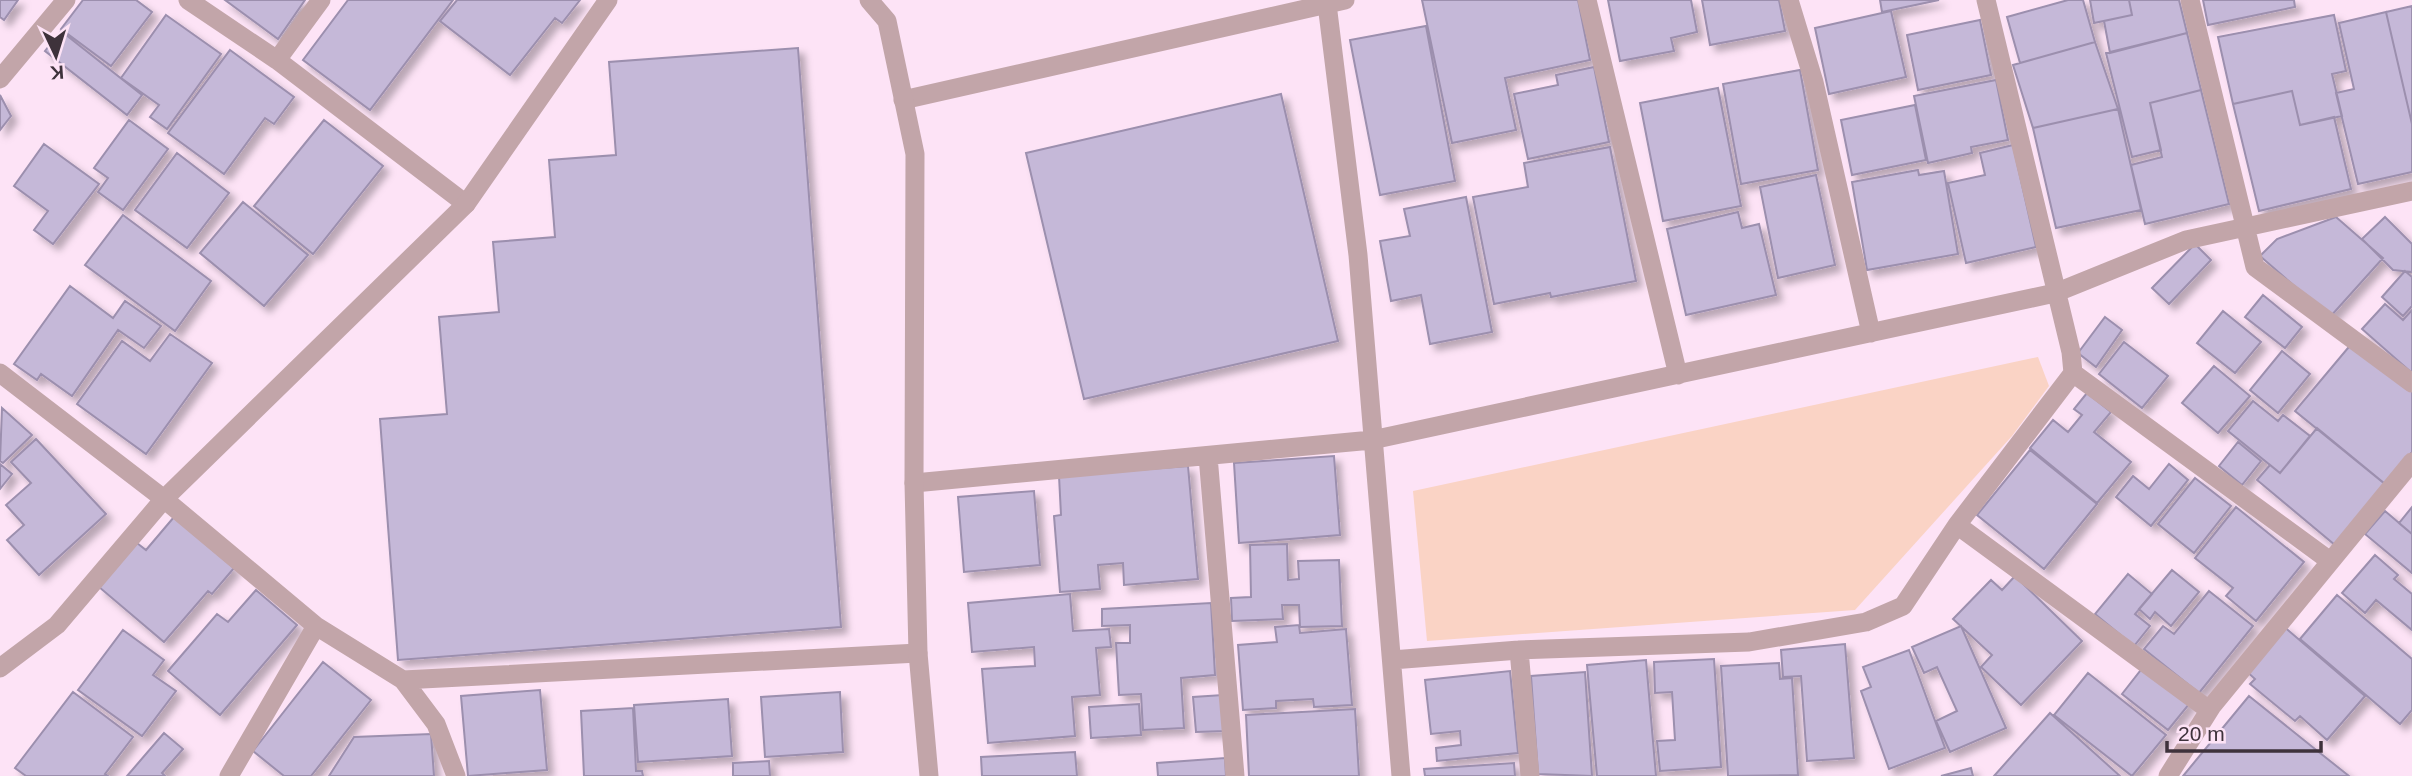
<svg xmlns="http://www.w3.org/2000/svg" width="2412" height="776" font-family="Arial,sans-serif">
<defs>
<filter id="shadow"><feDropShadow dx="6" dy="6" stdDeviation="3.5" flood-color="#0004"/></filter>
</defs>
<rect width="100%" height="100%" fill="#fde3f6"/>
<path fill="#fad3c5" d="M2038,357l11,29 -37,50 -157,174 -428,31 -14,-150z"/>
<path fill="#c5b8d8" stroke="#9c8fae" stroke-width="2" filter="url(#shadow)" d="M0,0h18l-14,20 -4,-3z
M83,0h53l16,12 -41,54 -50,-37z
M225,0h80l-27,39z
M348,0h105l-83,110 -67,-50z
M457,0h123l-18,23 -7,-5 -45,57 -70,-54z
M1422,0h156l12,60 -85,18 11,52 -64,13z
M1608,0h83l6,32 -26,6 3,13 -54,10z
M1702,0h77l6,31 -75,14z
M1880,0h59l-57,12z
M2068,0h15l12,42 -75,21 -13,-46z
M2090,0h39l3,15 -38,8z
M2129,0h50l8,33 -77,20 -6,-32 28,-6z
M2203,0h91l1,7 -87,18z
M2412,6v118l-26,-112z
M1891,11l15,66 -77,17 -14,-66z
M2386,12l26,112v48l-54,12 -22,-91 18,-4 -15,-66z
M166,15l55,39 -54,75 -17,-12 9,-12 -38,-27z
M2334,15l12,56 -14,3 10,42 -42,9 -8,-34 -59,13 -15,-67z
M1980,20l11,55 -73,15 -11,-55z
M1426,26l29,155 -75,14 -30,-155z
M61,31l81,64 -15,20 -82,-64z
M2187,33l14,57 -51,13 11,47 -29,7 -26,-104z
M2095,42l23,67 -85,19 -20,-63z
M798,48l43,579 -443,33 -18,-241 67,-5 -8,-97 60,-5 -6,-70 62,-5 -6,-77 67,-5 -7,-93z
M230,50l64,47 -20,27 -9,-6 -41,56 -56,-41z
M1594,67l15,75 -81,17 -14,-65 44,-9 -2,-10z
M1800,70l18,100 -77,14 -18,-100z
M1996,80l12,60 -37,7 1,6 -44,10 -14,-67z
M1718,88l23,118 -78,15 -23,-118z
M2201,90l28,114 -84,20 -14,-59 31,-8 -12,-54z
M2292,91l8,34 34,-8 17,72 -92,22 -26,-107z
M1281,94l57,247 -254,58 -58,-246z
M0,95l11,21 -11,14z
M1915,105l11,55 -74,15 -11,-55z
M2118,109l23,101 -85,18 -23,-100z
M129,120l39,29 -45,61 -25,-18 10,-14 -14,-10z
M324,120l59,46 -70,88 -59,-48z
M44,144l55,40 -46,60 -19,-14 14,-19 -34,-25z
M2013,145l23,102 -70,16 -18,-80 37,-8 -5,-22z
M1610,147l26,134 -85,16 -1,-4 -56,11 -21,-107 55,-10 -4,-24z
M177,153l52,40 -42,55 -52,-38z
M1918,170l1,5 25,-4 14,83 -91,16 -15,-88z
M1816,175l19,90 -57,13 -18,-91z
M1466,197l26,135 -62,12 -9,-49 -30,6 -11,-60 30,-5 -6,-27z
M243,202l65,53 -44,51 -64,-53z
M1738,212l4,16 17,-4 17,71 -90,20 -19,-86z
M123,215l88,66 -36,50 -90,-66z
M2336,217l47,41 -53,59 -70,-61 17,-17z
M2385,217l27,27v28l-19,-2 -31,-31z
M2195,244l16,16 -42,44 -17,-16z
M2405,271l7,6v29l-9,10 -21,-19z
M70,286l43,32 12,-17 36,25 -17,22 -26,-18 -46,66 -31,-22 -4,6 -23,-16z
M2263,295l39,32 -17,21 -40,-31z
M2385,304l18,16 9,-10v63l-50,-44z
M2223,311l38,31 -26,31 -38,-30z
M2105,317l17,13 -26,37 -18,-14z
M170,334l42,29 -66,91 -69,-50 45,-63 28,20z
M2124,342l44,34 -26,32 -43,-34z
M2353,342l59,48v62l-27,32 -90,-73z
M2282,351l28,23 -32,39 -28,-23z
M2214,366l36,30 -32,37 -36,-30z
M2087,393l24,19 -17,20 37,30 -34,41 -67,-55 23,-28 15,12 14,-17 -8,-6z
M2253,401l25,20 5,-6 27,21 -30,37 -52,-42z
M2,408l30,27 -29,28 -3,-2z
M2317,428l68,56 -50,61 -78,-65 13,-15 10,8z
M36,439l70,75 -67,61 -32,-35 17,-15 -18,-20 25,-22 -20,-21z
M2238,442l23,19 -19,24 -23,-19z
M2030,450l67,54 -53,65 -67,-54z
M1334,456l6,79 -101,8 -5,-80z
M0,464l12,10 -12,15z
M2169,464l19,16 -37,46 -35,-29 17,-21 16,13z
M1188,466l10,113 -74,6 -1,-22 -25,2 2,24 -40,3 -6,-76 7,-1 -2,-39z
M2195,478l36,28 -37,47 -36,-29z
M1034,491l6,74 -76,7 -6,-75z
M2236,507l68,55 -48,59 -30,-25 7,-8 -38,-30z
M2412,507v27l-13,-11z
M2385,511l27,23v39l-47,-39z
M174,517l60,51 -22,26 -4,-3 -44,51 -65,-55 38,-44 9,7z
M1287,544l1,36 11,-1 -1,-18 41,-1 3,66 -42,1 -1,-22h-17l1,14 -51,2 -1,-23 20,-1 -1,-52z
M2375,555l23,20 -4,4 18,15v36l-36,-30 -11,13 -23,-20z
M2172,570l27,22 -28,34 -16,-14 -5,7 -11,-10z
M2128,574l24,20 -17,20 15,12 -16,20 -39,-32z
M2015,576l67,65 -61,64 -40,-38 11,-12 -39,-36 38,-39 11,10z
M256,590l41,35 -77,90 -52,-44 49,-57 11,8z
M2209,591l44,35 -54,67 -55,-44 19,-23 11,8z
M1070,594l3,37 36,-2 2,18 -15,1 4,47 -28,2 3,39 -87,7 -6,-74 53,-3 -1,-19 -62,5 -4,-49z
M2337,595l75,64v51l-12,14 -100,-85z
M1211,603l4,72 -34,3 3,50 -41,2 -2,-36 -22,1 -3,-52h14v-18l-28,1v-17z
M1299,625l1,8 46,-4 6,76 -38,2 -1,-8 -37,2v7l-33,2 -5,-65 39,-3 -2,-15z
M2282,625l83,71 -38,44 -27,-24 -5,5 -45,-37 5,-5 -11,-10z
M1961,626l45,102 -56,24 -14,-31 21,-10 -20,-44 -13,6 -12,-26z
M123,630l41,30 -11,15 23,16 -34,45 -64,-46z
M1845,644l9,114 -47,3 -6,-85 -18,1 -2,-27z
M1909,650l36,98 -56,21 -28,-78 10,-4 -8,-20z
M1714,659l7,108 -61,4 -3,-30 18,-1 -3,-48 -17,1 -1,-31z
M1646,660l10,116h-59l-10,-111z
M323,662l48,38 -60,76h-27l-31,-25z
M1779,663l1,16 12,-1 6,97 -70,1 -7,-110z
M2144,666l46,37 -22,27 -46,-36z
M1510,671l8,82 -81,8 -1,-13 25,-3 -1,-14 -29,3 -6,-54z
M1585,672l7,104 -54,-2 -7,-98z
M2088,673l78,62 -34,41 -78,-61z
M540,690l7,80 -79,6 -7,-80z
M73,692l60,45 -28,37 3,2h-82l-11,-8z
M840,692l3,60 -78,5 -4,-60z
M1223,695l2,36 -29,1 -3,-35z
M2249,696l66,53 34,27h-166z
M728,699l4,57 -94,6 -4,-57z
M1139,704l2,31 -50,3 -2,-31z
M633,708l3,63h6l1,5h-59l-3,-65z
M1355,709l4,67h-110l-3,-61z
M2050,713l70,63h-126z
M164,733l19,16 -21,24 3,3h-38z
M431,734l3,42h-105l25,-39z
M1075,752l2,24h-95l-1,-19z
M1225,758l1,18h-68l-1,-13z
M769,761l1,15h-37v-13z
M1514,763l1,13h-90l-1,-7z
M1971,768l2,8h-32z"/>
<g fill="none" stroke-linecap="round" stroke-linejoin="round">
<path stroke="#c2a5a9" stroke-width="19" d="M188,0l89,60 189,144
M277,60l44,-60
M0,79l66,-79"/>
<path stroke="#c2a5a9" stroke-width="19" d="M1587,0l91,375
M1789,0l25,82 57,251
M2190,0l65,267 157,116
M1327,4l31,251 43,521
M903,100l442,-100
M0,373l164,126 152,127 87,54 33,44 20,52
M2073,373l257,188
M1208,456l27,320
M914,483l458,-43 683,-147 131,-53 226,-49
M1957,525l252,185
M1519,650l11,126
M1392,660l127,-10 230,-8 117,-20 37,-16 54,-81 116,-152 -2,-21 -85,-352
M0,668l57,-43 107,-126 302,-295 142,-204
M403,680l515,-27
M229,776l87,-150
M2168,776l44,-70 200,-244"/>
<path stroke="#c2a5a9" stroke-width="19" d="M869,0l18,21 28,133 -1,329 4,170 11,123"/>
</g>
<g transform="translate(56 56) rotate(176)" stroke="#fde3f6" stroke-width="5" paint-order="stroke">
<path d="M0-5L12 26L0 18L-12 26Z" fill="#3e323b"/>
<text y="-10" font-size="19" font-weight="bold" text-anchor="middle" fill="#3e323b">K</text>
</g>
<path d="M2167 741v10h154v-10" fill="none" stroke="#3e323b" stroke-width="3.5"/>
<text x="2178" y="741" font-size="21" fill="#3e323b" stroke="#fde3f6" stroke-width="5" paint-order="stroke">20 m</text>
</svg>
